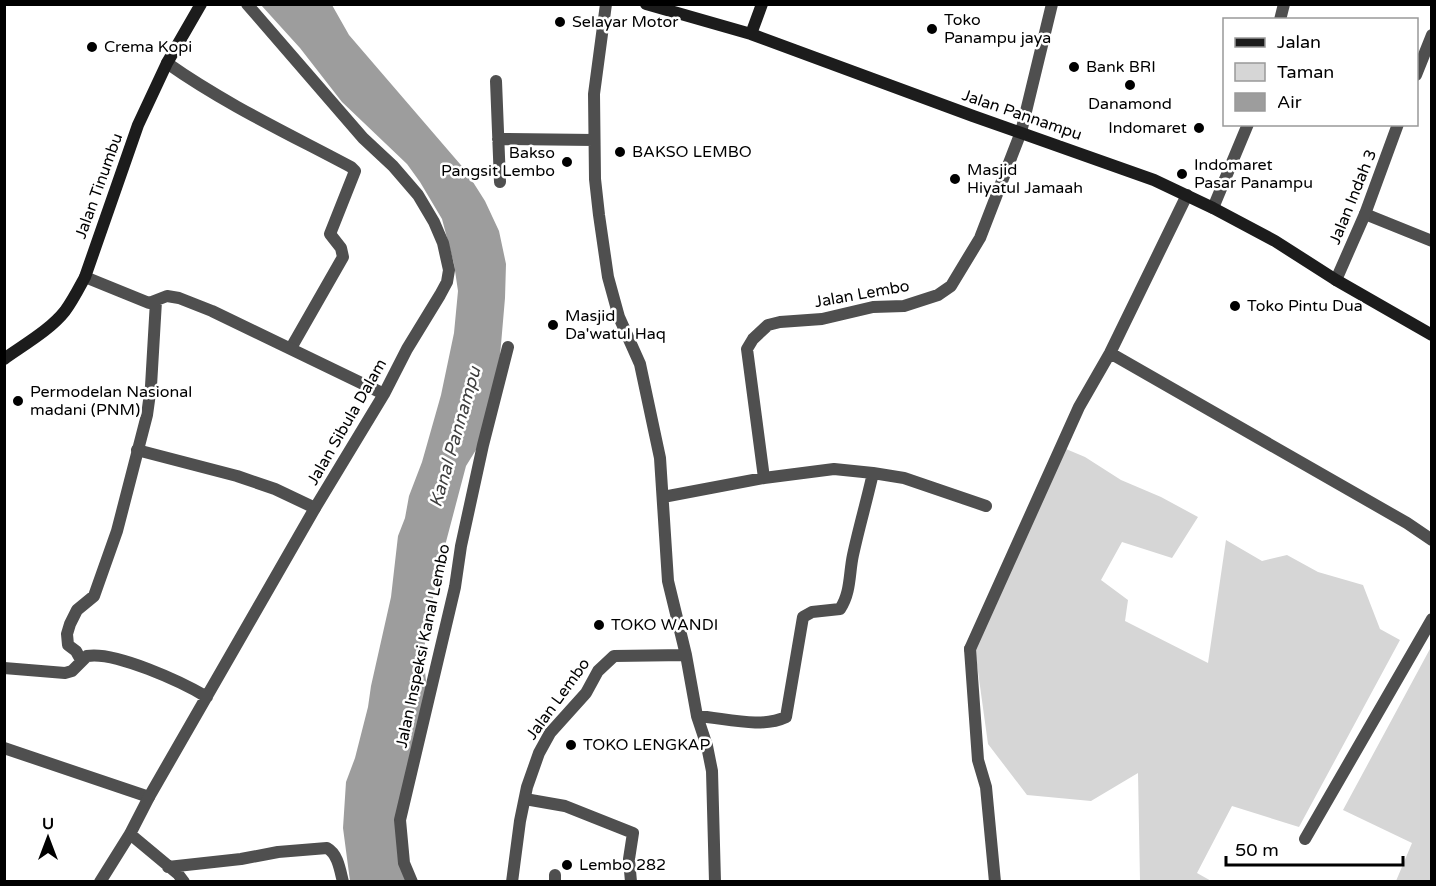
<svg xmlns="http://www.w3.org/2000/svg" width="1436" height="886" font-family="'Varela Round',sans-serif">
<rect width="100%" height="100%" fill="#fff"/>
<path fill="#d6d6d6" d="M1066,449l19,8 36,23 40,17 37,20 -26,41 -50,-16 -21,38 27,20 -3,21 83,42 18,-123 36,21 25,-6 31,17 45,13 17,44 20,11 -101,187 -67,-21 -35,67 16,9 -73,-1 -2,-108 -47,28 -64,-6 -39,-51 -13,-94z
M1431,647v234h-35l16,-38 -69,-33z"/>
<path fill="#9d9d9d" d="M261,5h71l17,30 117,136 19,30 14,30 7,33 -1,34 -5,58 -21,89 -13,21 -29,110 -14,78 4,36 -25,114 6,77h-58l-7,-53 3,-46 9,-24 13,-51 3,-21 20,-89 7,-61 7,-18 4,-22 13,-34 19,-67 13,-62 4,-42 -4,-27 -12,-45 -22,-37 -13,-18 -65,-62 -42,-54z"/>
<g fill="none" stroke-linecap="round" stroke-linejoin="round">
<path stroke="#4f4f4f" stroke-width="12" d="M167,63c58,41 122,71 184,104l4,4 -25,63 11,14 2,9 -52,91
M1365,214l67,27
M137,450l100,26 38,13 40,19
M970,649l8,111 8,27 9,95
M4,748l145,49"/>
<path stroke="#4f4f4f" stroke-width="12" d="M606,4l-12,90 1,85 4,36 9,62 11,40 21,47 20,94 8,123 18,74 11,61 10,30 5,25 3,111
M1280,20l4,-16
M1416,75l16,-40
M496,81l4,101
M498,139l96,1
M1213,208l35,-84
M85,277l64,26 18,-7 12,2 33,13 172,83
M1336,280l29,-66 33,-90
M1110,353l297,170 25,17
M764,478l70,-9 39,4 31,5 82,28
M663,497l101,-19 -17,-129 6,-10 15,-14 12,-3 42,-3 51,-12 31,-1 34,-11 13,-9 29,-48 41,-106 31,-128
M970,649l109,-242 31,-54 77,-158
M81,660l-5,-9 -8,-6 -1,-11 3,-10 7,-14 17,-14 23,-65 30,-116 4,-29 5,-85
M4,668l61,5 7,-2 15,-15c28,-5 95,26 120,41
M697,716c28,2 64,13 89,1l17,-100 9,-5 28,-3c11,-16 9,-36 13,-54 6,-28 14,-55 20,-82
M525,799l40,7 68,27 -4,26 2,23
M130,834l48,40 6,8
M1305,839l127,-220
M168,867l73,-8 37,-7 49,-4c11,6 13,22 16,34
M100,882l30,-48 19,-37 166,-289 69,-114 23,-45 33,-54 7,-13 2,-12 -6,-27 -9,-21 -16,-27 -25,-29 -30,-28 -116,-134
M412,882l-8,-19 -4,-43 55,-233 6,-41 22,-101 25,-98
M512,882l8,-61 7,-34 12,-34 11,-20 36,-40 12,-22 16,-15 72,-1
M555,882v-7"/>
<path stroke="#1c1c1c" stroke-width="12" d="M646,4l105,30 222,82 181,64 59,28 62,33 61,39 96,55
M751,34l11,-30
M4,359c21,-15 46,-29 61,-48 8,-11 14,-23 20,-34l53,-152 29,-62 34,-59"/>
</g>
<g fill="#000" stroke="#fff" stroke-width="2">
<circle cx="560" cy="22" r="6"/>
<circle cx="932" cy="29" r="6"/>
<circle cx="92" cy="47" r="6"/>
<circle cx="1074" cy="67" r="6"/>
<circle cx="1130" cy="85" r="6"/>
<circle cx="1199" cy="128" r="6"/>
<circle cx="620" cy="152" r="6"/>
<circle cx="567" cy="162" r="6"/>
<circle cx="1182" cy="174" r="6"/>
<circle cx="955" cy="179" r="6"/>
<circle cx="1235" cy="306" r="6"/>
<circle cx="553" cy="325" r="6"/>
<circle cx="18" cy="401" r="6"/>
<circle cx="599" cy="625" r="6"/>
<circle cx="571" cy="745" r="6"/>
<circle cx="567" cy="865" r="6"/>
</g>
<g text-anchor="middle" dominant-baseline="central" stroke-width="5" stroke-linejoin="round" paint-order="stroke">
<g font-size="16" fill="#000" stroke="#fff" text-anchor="start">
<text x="944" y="20">Toko<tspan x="944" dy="18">Panampu jaya</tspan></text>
<text x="572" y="22">Selayar Motor</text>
<text x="104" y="47">Crema Kopi</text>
<text x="1086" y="67">Bank BRI</text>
<text x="1130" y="104" text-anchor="middle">Danamond</text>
<text x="1187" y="128" text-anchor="end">Indomaret</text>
<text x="632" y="152">BAKSO LEMBO</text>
<text x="555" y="153" text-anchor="end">Bakso<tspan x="555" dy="18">Pangsit Lembo</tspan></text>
<text x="1194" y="165">Indomaret<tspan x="1194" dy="18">Pasar Panampu</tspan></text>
<text x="967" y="170">Masjid<tspan x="967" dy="18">Hiyatul Jamaah</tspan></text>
<text x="1247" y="306">Toko Pintu Dua</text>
<text x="565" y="316">Masjid<tspan x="565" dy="18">Da'watul Haq</tspan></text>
<text x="30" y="392">Permodelan Nasional<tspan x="30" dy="18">madani (PNM)</tspan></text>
<text x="611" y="625">TOKO WANDI</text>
<text x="583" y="745">TOKO LENGKAP</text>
<text x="579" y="865">Lembo 282</text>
</g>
<g font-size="16" fill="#000" stroke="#fff">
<text transform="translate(1022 115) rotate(19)">Jalan Pannampu</text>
<text transform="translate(99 186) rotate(-70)">Jalan Tinumbu</text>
<text transform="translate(1353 197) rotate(-68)">Jalan Indah 3</text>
<text transform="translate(862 294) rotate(-10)">Jalan Lembo</text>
<text transform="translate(347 422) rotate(-60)">Jalan Sibula Dalam</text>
<text transform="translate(423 646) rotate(-78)">Jalan Inspeksi Kanal Lembo</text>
<text transform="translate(558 699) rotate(-54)">Jalan Lembo</text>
</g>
<g font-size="18" font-style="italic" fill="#3e3e3e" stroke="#fff">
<text transform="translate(455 437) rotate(-74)">Kanal Pannampu</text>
</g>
</g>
<rect width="1436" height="886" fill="none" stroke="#000000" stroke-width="12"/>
<rect x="1223" y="18" width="195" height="108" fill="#ffffff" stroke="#999999" stroke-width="1.5"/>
<rect x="1235" y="38" width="30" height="9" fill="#1c1c1c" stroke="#999999" stroke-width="1.5"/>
<text x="1277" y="48" font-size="18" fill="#000000">Jalan</text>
<rect x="1235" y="63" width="30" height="18" fill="#d6d6d6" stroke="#999999" stroke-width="1.5"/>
<text x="1277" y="78" font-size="18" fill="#000000">Taman</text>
<rect x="1235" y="93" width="30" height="18" fill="#9d9d9d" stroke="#999999" stroke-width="1.5"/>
<text x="1277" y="108" font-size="18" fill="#000000">Air</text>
<g transform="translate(48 838)" stroke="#ffffff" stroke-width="4.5" paint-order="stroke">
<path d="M0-4.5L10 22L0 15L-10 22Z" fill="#000000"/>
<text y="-9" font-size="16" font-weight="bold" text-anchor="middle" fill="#000000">U</text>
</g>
<path d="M1226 856v9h177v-9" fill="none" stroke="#000000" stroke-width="3"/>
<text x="1235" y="856" font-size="18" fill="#000000" stroke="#ffffff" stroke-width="4.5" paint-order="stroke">50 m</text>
</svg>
